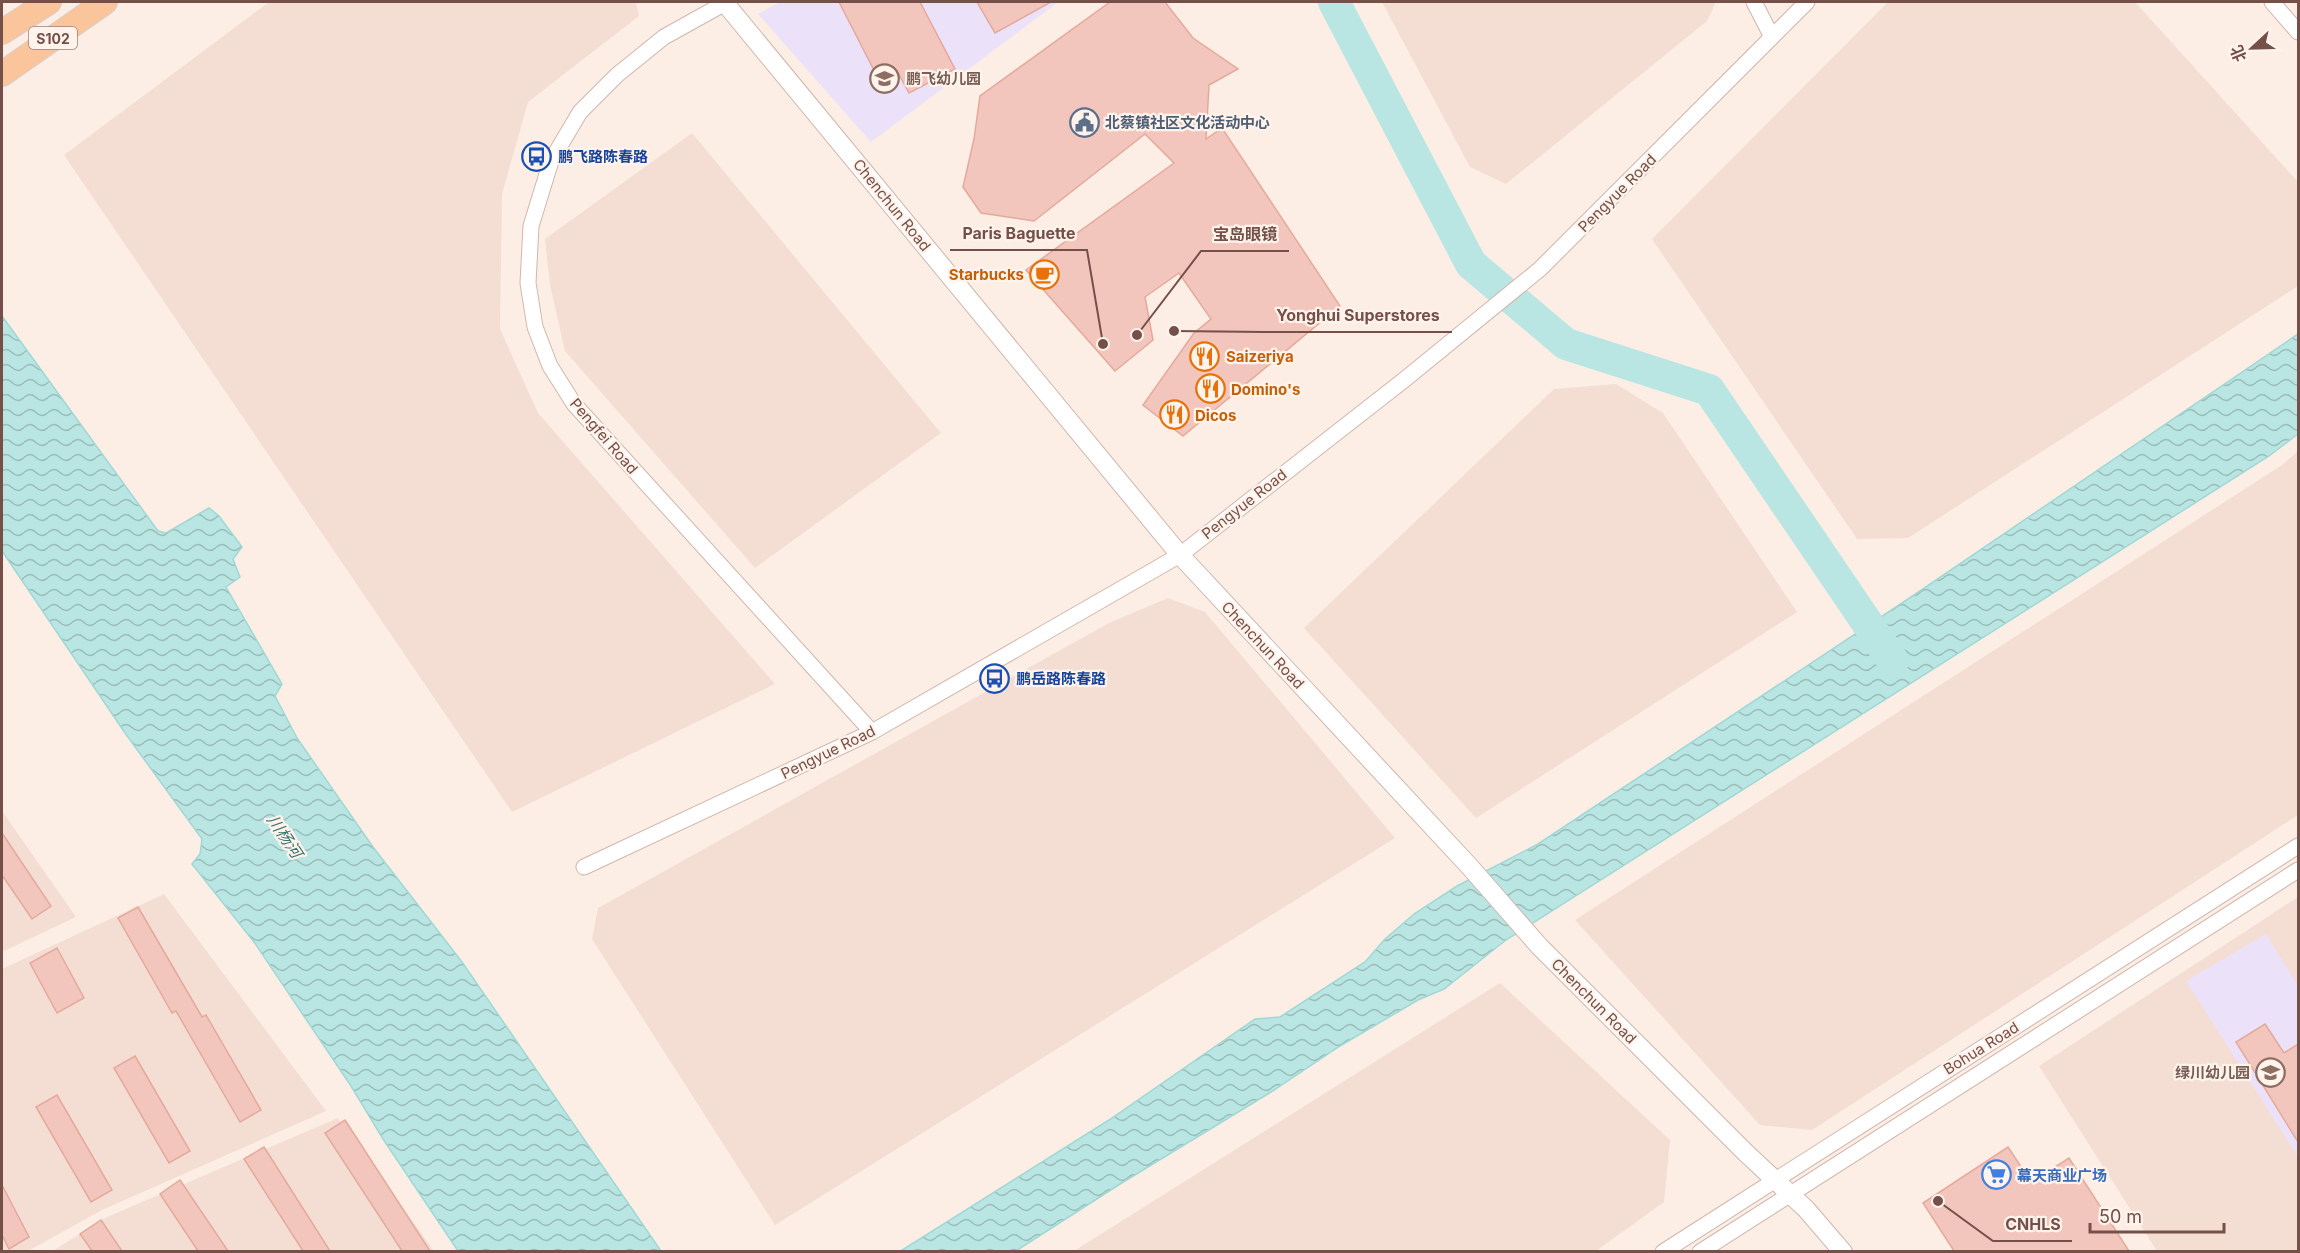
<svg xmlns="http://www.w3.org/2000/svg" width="2300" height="1253" font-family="Inter,'Noto Sans SC',sans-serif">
<defs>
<pattern id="water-waves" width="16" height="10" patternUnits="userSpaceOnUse" patternTransform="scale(1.5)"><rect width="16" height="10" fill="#b9e6e3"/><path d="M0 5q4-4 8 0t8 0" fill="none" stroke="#9bbdba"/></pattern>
</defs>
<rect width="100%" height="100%" fill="#fceee4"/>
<path fill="#f4ded3" d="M269,2h367l3,14 -111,86 -26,92 -2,135 38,84 237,271 -263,128 -448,-657z
M1382,2h334l-9,19 -201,163 -36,-17z
M1888,2h247l163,180v104l-390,252 -51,1 -205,-300z
M692,133l249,300 -186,135 -190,-217 -15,-66 -5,-46z
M1616,384l47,29 134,199 -321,206 -172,-190 250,-239z
M2298,451v364l-486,315 -52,-5 -185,-205 707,-455z
M1168,598l37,14 190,226 -620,387 -183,-286 6,-31 511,-285z
M2,811l74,106 -74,35z
M164,894l162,217 -224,99 -74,41h-26v-282z
M2298,897v354h-141l-118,-185z
M1500,983l170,157 -6,62 -68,49h-522z
M338,1118l96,133 -383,1 56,-35z"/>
<path fill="#ebe1f9" d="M780,2h278l-187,140 -113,-128z
M2266,934l32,52v171l-112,-176z"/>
<path fill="url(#water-waves)" stroke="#9fd8d5" stroke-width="1.5" d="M2,316l156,215 8,2 43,-25 10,8 23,31 -9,12 7,18 -14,10 56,97 -7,12 22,42 76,109 89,115 199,289h-203l-75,-112 -32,-53 -97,-144 -62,-78 8,-10 2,-15 -77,-106 -123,-182z
M2298,334v100l-29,22 -763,484 -62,49 -26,11 -78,46 -69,46 -151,92 -104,67 -117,1 210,-132 146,-101 25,-2 85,-55 20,-23 29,-25 43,-28 81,-42 376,-249z"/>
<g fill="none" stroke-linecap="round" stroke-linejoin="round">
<path stroke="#b9e6e3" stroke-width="32" d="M1334,2l137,262 95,80 143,46 184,271"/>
</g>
<path fill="#f2c6bc" stroke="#e5a99c" stroke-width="1.5" d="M839,2h81l35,67 -46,24 -12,-22 -18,9z
M977,2h74l-56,31z
M1110,2h55l28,36 45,31 -29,16 -3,54 16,-11 118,178 -157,130 -40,-31 51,-72 17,-14 -32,-46 -34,24 8,43 -38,31 -89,-101 148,-107 -29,-29 -111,87 -53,-8 -18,-26 11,-48 6,-43z
M2,833l49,73 -19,13 -30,-44z
M138,907l64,110 4,-2 55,95 -21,12 -64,-111 -4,2 -54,-95z
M57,948l27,50 -27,15 -27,-50z
M2265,1024l19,29 14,-9v98l-62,-100z
M135,1056l55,95 -21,12 -55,-95z
M57,1095l55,95 -21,12 -55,-95z
M345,1120l85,131h-28l-77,-118z
M264,1147l66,104h-27l-59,-92z
M2008,1147l23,35 38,-24 60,93h-175l-31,-48z
M180,1180l48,71h-30l-38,-57z
M2,1185l27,52 -20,12 -7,-14z
M101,1220l21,31h-30l-12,-17z"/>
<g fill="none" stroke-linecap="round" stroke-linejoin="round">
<defs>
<path id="minor" d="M727,2l-63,35 -47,38 -37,37 -29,49 -20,65 -3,57 7,44 15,39 24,38 298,328
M1754,2l18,35
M2272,2l26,30
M584,867l288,-135 308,-177 224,-175 136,-111 267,-267
M1663,1252l635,-406
M1700,1252l598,-382"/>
<path id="tertiary" d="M724,2l456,553 290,312 69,79 207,207 60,56 37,43"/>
<path id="primary" d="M2,32l47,-30
M2,74l103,-72"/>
</defs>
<use href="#minor" stroke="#d0b6ad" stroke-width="17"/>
<use href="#tertiary" stroke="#d0b6ad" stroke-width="20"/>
<use href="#primary" stroke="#d8cecc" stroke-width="26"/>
<use href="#minor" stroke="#fff" stroke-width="15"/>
<use href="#tertiary" stroke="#fff" stroke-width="18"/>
<use href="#primary" stroke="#fbc59c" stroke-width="24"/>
</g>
<defs>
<symbol id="school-ring" viewBox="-11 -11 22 22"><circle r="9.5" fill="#fff3eb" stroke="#8d6e63" stroke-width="1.5"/><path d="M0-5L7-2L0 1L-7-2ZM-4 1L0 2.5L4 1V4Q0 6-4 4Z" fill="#8d6e63"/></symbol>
<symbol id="civic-ring" viewBox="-11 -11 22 22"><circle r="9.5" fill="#fff3eb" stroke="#5c6f8a" stroke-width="1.5"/><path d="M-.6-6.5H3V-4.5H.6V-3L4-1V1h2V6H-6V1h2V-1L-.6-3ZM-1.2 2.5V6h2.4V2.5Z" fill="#5c6f8a"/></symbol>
<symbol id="bus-ring" viewBox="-11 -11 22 22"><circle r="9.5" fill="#fff3eb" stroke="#1a4fb4" stroke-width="1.5"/><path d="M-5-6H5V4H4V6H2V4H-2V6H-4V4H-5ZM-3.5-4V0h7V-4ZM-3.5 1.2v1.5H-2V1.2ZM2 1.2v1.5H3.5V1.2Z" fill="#1a4fb4"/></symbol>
<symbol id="cafe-ring" viewBox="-11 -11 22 22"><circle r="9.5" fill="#fff3eb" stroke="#e8710a" stroke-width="1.5"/><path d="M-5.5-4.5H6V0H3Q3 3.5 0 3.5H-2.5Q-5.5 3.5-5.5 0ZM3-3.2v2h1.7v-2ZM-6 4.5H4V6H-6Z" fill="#e8710a"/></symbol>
<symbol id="restaurant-ring" viewBox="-11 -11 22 22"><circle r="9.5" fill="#fff3eb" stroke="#e8710a" stroke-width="1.5"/><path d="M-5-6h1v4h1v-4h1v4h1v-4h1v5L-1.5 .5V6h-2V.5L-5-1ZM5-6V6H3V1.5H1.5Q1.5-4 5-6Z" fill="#e8710a"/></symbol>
<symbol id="supermarket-ring" viewBox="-11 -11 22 22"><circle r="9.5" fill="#fff3eb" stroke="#3f7fe0" stroke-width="1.5"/><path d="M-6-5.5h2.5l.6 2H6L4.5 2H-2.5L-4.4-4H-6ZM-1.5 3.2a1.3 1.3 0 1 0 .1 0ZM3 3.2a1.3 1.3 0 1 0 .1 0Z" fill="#3f7fe0"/></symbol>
</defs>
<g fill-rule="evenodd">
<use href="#school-ring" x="868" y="62" width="33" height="33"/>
<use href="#civic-ring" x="1068" y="106" width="33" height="33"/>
<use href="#bus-ring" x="520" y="140" width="33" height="33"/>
<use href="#cafe-ring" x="1028" y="258" width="33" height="33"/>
<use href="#restaurant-ring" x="1188" y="340" width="33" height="33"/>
<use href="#restaurant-ring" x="1194" y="372" width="33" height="33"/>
<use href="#restaurant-ring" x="1158" y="398" width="33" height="33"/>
<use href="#bus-ring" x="978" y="662" width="33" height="33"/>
<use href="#school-ring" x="2254" y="1056" width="33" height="33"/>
<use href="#supermarket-ring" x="1980" y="1158" width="33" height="33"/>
</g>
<g text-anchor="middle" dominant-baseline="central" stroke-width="4.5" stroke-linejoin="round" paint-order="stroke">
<rect fill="#fff3eb" stroke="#9e817a" stroke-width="1.5" x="29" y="27" width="48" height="22" rx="4.5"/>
<g font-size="14" font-weight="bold" fill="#755049">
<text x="53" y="38">S102</text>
</g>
<g font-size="15" font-weight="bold" fill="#785e54" stroke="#fff3eb" text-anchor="start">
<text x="906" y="78">鹏飞幼儿园</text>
<text x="2250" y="1072" text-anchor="end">绿川幼儿园</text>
</g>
<g font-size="15" font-weight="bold" fill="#4e5e75" stroke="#fff3eb" text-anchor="start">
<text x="1105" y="122">北蔡镇社区文化活动中心</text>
</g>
<g font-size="15" font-weight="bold" fill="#164399" stroke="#fff3eb" text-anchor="start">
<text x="558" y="156">鹏飞路陈春路</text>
<text x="1016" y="678">鹏岳路陈春路</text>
</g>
<g font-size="15" fill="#755049" stroke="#fff3eb">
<text transform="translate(1617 193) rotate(-45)">Pengyue Road</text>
<text transform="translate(892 205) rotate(51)">Chenchun Road</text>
<text transform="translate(604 436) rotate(49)">Pengfei Road</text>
<text transform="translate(1244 504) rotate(-38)">Pengyue Road</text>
<text transform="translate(1263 645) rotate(47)">Chenchun Road</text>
<text transform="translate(828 752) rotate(-26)">Pengyue Road</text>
<text transform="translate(1594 1001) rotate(45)">Chenchun Road</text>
<text transform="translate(1981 1048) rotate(-32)">Bohua Road</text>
</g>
<g font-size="15" font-weight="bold" fill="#c56008" stroke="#fff3eb" text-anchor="start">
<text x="1024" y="274" text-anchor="end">Starbucks</text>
<text x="1226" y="356">Saizeriya</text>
<text x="1231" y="389">Domino's</text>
<text x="1195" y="415">Dicos</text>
</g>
<g font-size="15" font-weight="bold" fill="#366cbe" stroke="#fff3eb" text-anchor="start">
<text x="2017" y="1175">幕天商业广场</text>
</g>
<g font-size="16" font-style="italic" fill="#3a7472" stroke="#fff3eb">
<text transform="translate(285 836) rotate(56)">川杨河</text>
</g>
</g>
<path fill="none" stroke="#755049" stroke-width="2" d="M1103 344L1087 250H950M1137 335L1201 251H1289M1174 331L1265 332H1452M1938 1201L1993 1241H2072"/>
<g fill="#755049" stroke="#fff3eb" stroke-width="2">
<circle cx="1103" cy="344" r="6"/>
<circle cx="1137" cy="335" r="6"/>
<circle cx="1174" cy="331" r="6"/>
<circle cx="1938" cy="1201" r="6"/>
</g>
<g font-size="16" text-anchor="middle" font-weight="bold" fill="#755049" stroke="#fff3eb" stroke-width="4.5" stroke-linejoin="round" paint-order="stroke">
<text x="1019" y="239">Paris Baguette</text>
<text x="1245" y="240">宝岛眼镜</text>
<text x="1358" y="321">Yonghui Superstores</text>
<text x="2033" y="1230">CNHLS</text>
</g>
<rect width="2300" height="1253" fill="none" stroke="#755049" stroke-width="6"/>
<g transform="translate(2252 48) rotate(248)" stroke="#fff3eb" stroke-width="4.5" paint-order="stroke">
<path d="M0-4.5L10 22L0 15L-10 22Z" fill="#755049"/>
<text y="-9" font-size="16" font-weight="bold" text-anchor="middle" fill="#755049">北</text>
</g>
<path d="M2090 1223v9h134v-9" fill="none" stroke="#755049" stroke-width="3"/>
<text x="2099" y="1223" font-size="18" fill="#755049" stroke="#fff3eb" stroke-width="4.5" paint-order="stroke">50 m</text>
</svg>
